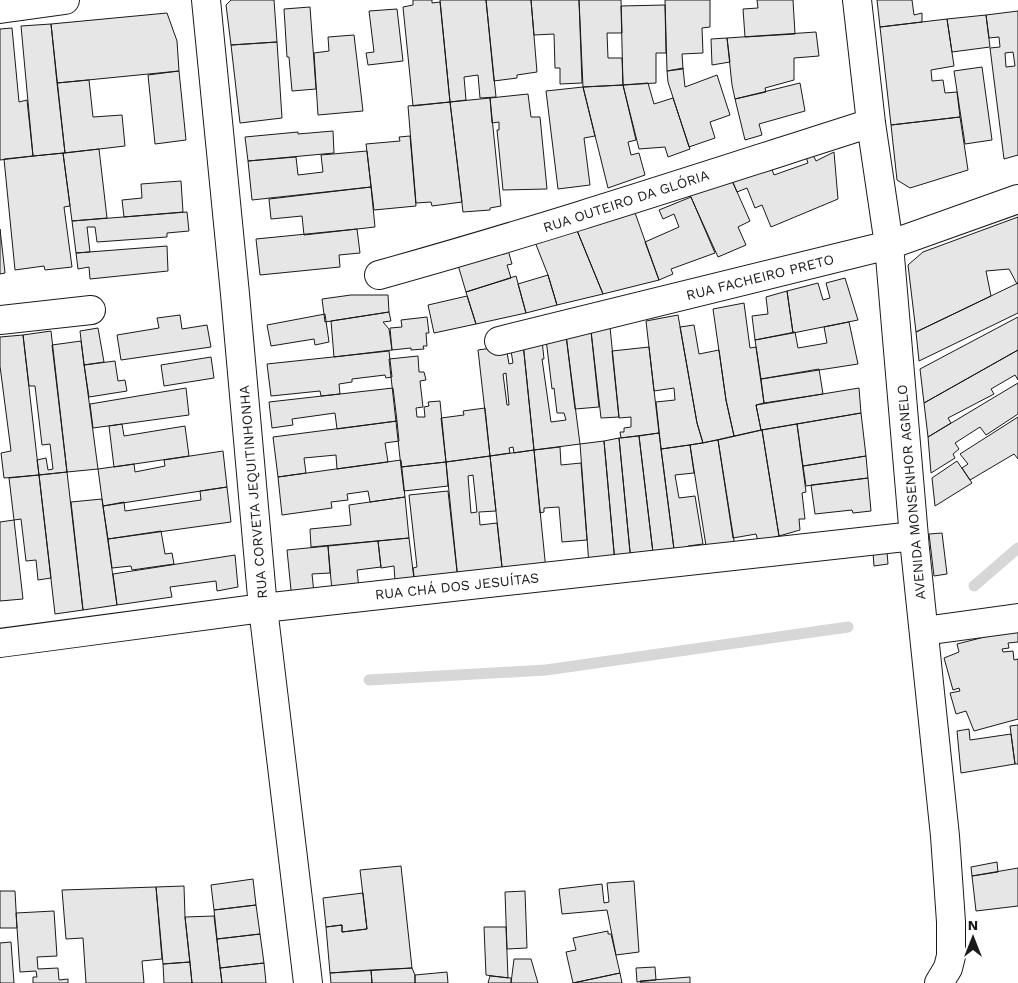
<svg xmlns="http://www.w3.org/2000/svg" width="1018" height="983" font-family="'Work Sans',sans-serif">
<rect width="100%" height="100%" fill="#fff"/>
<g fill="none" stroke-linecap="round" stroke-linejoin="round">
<path stroke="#d7d7d7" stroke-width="11" d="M974,586l44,-38
M369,680l177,-10 302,-43"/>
</g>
<path fill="#e6e6e6" stroke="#1a1a1a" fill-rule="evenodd" d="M231,0h43l3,42 -46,3 -5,-40z
M413,0h19v3l8,-1 10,100 -37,4 -10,-99 10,-2z
M440,0h46l10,97 -16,1 -2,-23 -14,2 2,23 -16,2z
M486,0h45l6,72 -20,3v3l-23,3z
M531,0h48l3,83 -22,1v-16h-5l-1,-34 -20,1z
M579,0h42l1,33h-15l1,25h14l1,27 -40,2z
M665,0h45v27l-8,1 1,25 -21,1 1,15 -16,2z
M757,0h36l2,34 -50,3 -2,-28 15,-1z
M877,0h35l2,15 8,-2v9l-42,5z
M665,5l1,48h-10v30l-33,2 -2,-79z
M310,7l6,82 -24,2 -3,-34h-2l-3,-48z
M397,9l6,52 -35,4 -2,-12 8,-1 -5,-41z
M1018,11v144l-14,4 -14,-111 10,-1 -1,-10 -10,1 -3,-23zM1013,52l2,14 -9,1 -1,-14z
M167,13l10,28 2,30 -122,12 -6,-59z
M986,15l4,32 -38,5 -5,-33z
M947,19l7,47 -23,4 1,11 11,-1 2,13 12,-1 3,25 -69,8 -11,-98z
M51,24l14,129 -32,3 -12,-130z
M12,28l7,74 8,-2 6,56 -33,4v-131z
M816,32l3,24 -25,2v22l-29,8 1,4 -31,7 -3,-14 -5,-47z
M354,35l9,76 -45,4 -4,-62 15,-2 -1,-14z
M727,38l3,24 -18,3 -1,-26z
M277,42l5,76 -42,5 -9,-78z
M982,67l10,73 -27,4 -11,-73z
M683,68l2,19 32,-12 13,40 -20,7 5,16 -26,9 -21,-65 -1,-11z
M179,71l7,69 -31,4 -7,-69z
M89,80l4,37 29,-2 3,31 -60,7 -8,-70z
M648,83l6,21 19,-6 17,51 -22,8 -3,-10 -26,2 -16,-64z
M800,83l5,28 -46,13 3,11 -17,5 -10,-41z
M623,85l13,55 -8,2 3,13 8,-2 6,22 -37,13 -25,-101z
M583,87l12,49 -11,2 6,47 -32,4 -12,-98z
M528,94l3,23h9l7,72 -44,1 -6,-60h2v-8l-7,1 -2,-25z
M490,98l11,108 -11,2v2l-27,2 -13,-110z
M450,102l12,100 -30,4 -1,-4 -15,1 -8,-97z
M960,117l8,53 -58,18 -13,-8 -6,-55z
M333,131l1,22 -86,8 -3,-24 53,-5v2z
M410,136l6,70 -42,4 -8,-66 34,-3 -1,-4z
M99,149l8,69 -35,3 -9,-68z
M367,151l4,36 -119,13 -4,-39 48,-4 2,18 25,-3 -2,-17z
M811,151l5,10 18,-9 4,47 -67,28 -9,-22 -7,3 -8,-20 -10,4 -7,-16 40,-12 4,11 34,-12 -3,-9z
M63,153l7,53 -6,1 8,60 -27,3 -1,-4 -29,4 -11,-111z
M730,176l20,45 -12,6 8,18 -28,12 -29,-64z
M181,181l2,31 -59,5 -2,-17 20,-2 -1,-14z
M371,187l4,40 -71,8 -2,-19 -31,3 -2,-20z
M691,197l24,56 -44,16 2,5 -14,6 -14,-38 34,-15 -5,-13 -11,5 -4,-9z
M634,210l25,70 -56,14 -27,-66z
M187,212l2,19 -22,2v4l-70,5 -2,-15h-8l3,25 -14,1 -4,-32z
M1018,217v66l-1,1 -8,-15 -23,2 5,25 -75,36 -8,-67 15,-13z
M576,228l27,66 -46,11 -9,-30 -13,-33z
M0,229l5,44 -5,1z
M357,229l3,24 -21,2 1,12 -80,8 -4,-36z
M167,246l1,25 -78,8 -1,-12 -11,2 -2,-16z
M508,250l4,14 -5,1 4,13 -45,14 -8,-27z
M548,275l9,30 -31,8 -8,-29z
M516,276l10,37 -50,11 -10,-32z
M845,278l13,42 -65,13 -6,-42 31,-8 5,17 7,-2 -4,-15z
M1018,283v30l-99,48 -3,-29z
M787,291l6,42 -38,7 -3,-24 16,-2 -2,-17z
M351,295h37l1,17 -64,10 -3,-23z
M467,296l9,28 -42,9 -6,-28z
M744,303l6,45 6,-1 8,56 -8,2 5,25 -27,6 -8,-36 -13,-91z
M389,312l2,9 -8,1 6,7 3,21 -58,7 -3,-36z
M325,314l4,28 -14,3 -1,-6 -43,7 -4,-21z
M180,315l2,14 25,-4 4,22 -90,13 -4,-25 42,-7 -2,-10z
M678,315l19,108 6,20 -42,6 -5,-47 19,-2 -1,-12 -20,3 -8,-70z
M427,317l2,16h-3l1,13h-4l1,3 -13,1v-2l-19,2 -2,-22 12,-1 -1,-7z
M1018,317v33l-94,53 -4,-34z
M849,322l9,42 -97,15 -6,-39 40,-8 3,16 29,-5 -3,-16z
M694,325l5,29 20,-4 7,50 8,36 -31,7 -6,-20 -17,-96z
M610,327l9,90 -18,1 -10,-87z
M98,328l6,34 -20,3 -4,-34z
M51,331l16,141 -28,3 -2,-15 9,-2 2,12 5,-1 -3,-25 -8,1 -7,-59h-6l-6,-51z
M591,331l8,76 -24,2 -9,-74z
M23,335l16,140 -35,3 -3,-25 10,-2 -11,-85v-29z
M566,335l14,109 -46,6 -11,-107 19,-3 2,19h-2l9,63 15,-2 -2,-7h-7l-3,-25 -2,1 -6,-50z
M81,341l17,128 -31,3 -15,-127z
M523,343l11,107 -20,3 -1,-6 -4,1 1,5 -20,3 -12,-106 28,-4 3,18 4,-1 -3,-18zM506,373l3,32h-2l-4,-31z
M649,347l10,86 -38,5 -1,-6h4v-4l7,-1v-10l-12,1 -7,-67z
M1018,350v30l-3,-5 -24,14 3,5 -46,24 3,5 -23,14 -4,-34z
M389,351l3,26 -6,1 -1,-3 -33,4v3l-13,2 1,10 -19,2 -1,-5 -49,5 -4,-32z
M418,356l1,16h5l2,8 -6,1 3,26 -7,1 1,9h8l-1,-10 5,-1 -1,-4 12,-1 6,61 -45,5 -12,-108z
M211,357l3,21 -50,8 -3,-21z
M115,361l3,20 7,-1 2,11 -38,6 -5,-32z
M819,369l4,25 -59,9 -3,-24z
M1018,383v31l-32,21 -6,-8 -25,16 4,6 -6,5 2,4 -24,15 -3,-36z
M186,388l3,27 -96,13 -3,-24z
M393,388l4,33 -60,8 -2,-16 -43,6 1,6 -21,3 -3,-26z
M859,388l2,25 -100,17 -5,-25z
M485,408l5,48 -44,6 -5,-44 23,-3 -1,-4z
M861,413l5,43 -63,10 -6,-42z
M1018,417v42l-4,-5 -44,26 -8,-12 6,-4 -8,-10z
M397,421l2,20 -14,2 3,19 -51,7 -1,-14 -32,3 2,15 -28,4 -5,-40z
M122,424l2,12 61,-10 4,30 -75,11 -5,-41z
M797,424l9,68 -4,1 3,26h-6l1,11 -21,6 -17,-106z
M762,430l17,106 -21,5 -2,-7 -23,4 -15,-98z
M659,433l16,124 -21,4 -15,-125z
M639,436l15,125 -23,1 -12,-124z
M619,438l12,124 -16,1 -11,-122z
M718,440l17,107 -28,5 -17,-107z
M604,441l11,122 -26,2 -9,-121z
M690,445l4,28 -19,2 4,23 16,-2 8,48 -15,2 2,9 -15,2 -14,-108z
M560,447l1,18 20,-2 6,77 -25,2 -3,-35 -15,1v4l-4,1 -6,-63z
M534,450l12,120 -43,6 -13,-120z
M223,451l4,36 -124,19 -5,-37 36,-5 1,8 30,-6 -1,-6z
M490,456l6,55 -17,1 1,13 17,-2 6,53 -45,4 -12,-118zM473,475l4,37 -6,1 -3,-37z
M866,456l2,22 -62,8 -3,-20z
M401,460l4,37 -35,5 -2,-11 -21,3 1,6 -17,2 1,6 -50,7 -4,-38z
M957,461l15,22 -37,23 -3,-28z
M446,462l2,24 -44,5 -3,-24z
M67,472l16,138 -28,4 -16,-139z
M39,475l12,103 -13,2 -2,-20 -10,1 -5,-42 -7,1 -5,-42z
M868,478l3,33 -18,2 -1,-3 -37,4 -4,-29z
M227,487l4,35 -123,17 -5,-33 21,-4 1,9 76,-11 -1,-9z
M448,491l10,89 -43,4 -2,-16 4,-1 -8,-72z
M405,497l4,41 -98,9 -1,-18 41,-4 -2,-20z
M102,499l15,106 -34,5 -12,-108z
M14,520l9,79 -23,2v-79z
M161,531l4,23 7,-1 2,11 -42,6 -1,-4 -19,2 -4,-29z
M942,533l5,41 -13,2 -5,-42z
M409,538l5,41 -19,2 -1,-15 -13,2 -3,-27z
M378,541l3,26 -24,3 2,19 -27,2 -4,-45z
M328,546l2,27 -18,1 2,19 -19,2 -4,-5 -4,-40z
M887,552l1,12 -14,2 -1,-13z
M235,555l3,32 -21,4 -1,-10 -46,6 2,10 -55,8 -4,-31z
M1018,630v12l-10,1 1,5 -7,1 1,3 10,-1 1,9 4,-1v60l-44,12 -8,-20 -10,3 -6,-21 10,-2 -1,-3 -6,2 -9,-32 15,-6 -2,-8 47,-12z
M1018,725v39h-3l-5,-38z
M969,729l1,11 41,-6 4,30 -54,9 -4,-42z
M997,862l1,10 -26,4 -1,-9z
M401,866l11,102 -82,5 -4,-46 16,-2v7l25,-3 -7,-59z
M1018,868v38l-42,5 -4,-35z
M253,879l3,26 -42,5 -3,-25z
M634,881l5,71 -23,3 -9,-45 -45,4 -3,-25 43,-5 2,19 5,-1 -2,-19z
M184,886l1,31 5,45 -27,2 -7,-77z
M156,887l6,72 -20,2 2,22h-58l-3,-45 -17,1 -4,-49z
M0,891h15l2,37h-17z
M525,891l2,57 -20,1 -2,-57z
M363,893l4,36 -25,3v-7l-16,2 -3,-29z
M256,905l4,29 -43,5 -3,-29z
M54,911l3,45 -20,1 1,12 20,-1 1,12 9,-1v4h-35v-6h4l-1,-6 -16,1 -4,-59z
M214,916l8,67h-30l-7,-66z
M484,927h22l2,51 -22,-3z
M608,931v3h3l9,39 -47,10 -7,-31 10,-2 -3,-12z
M260,934l4,29 -44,5 -3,-29z
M11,942l3,41h-14v-40z
M514,959h17l7,24h-27z
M190,962l2,21h-28l-1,-19z
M264,963l2,20h-44l-2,-15z
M655,967l1,13 -19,2 -1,-14z
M412,968l3,7v8h-43l-1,-13z
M371,970l1,13h-41l-1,-10z
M447,972l1,11h-33v-8z
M620,973l2,10h-49z
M490,976l21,2v5h-23z
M690,977v6h-49l-1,-2z"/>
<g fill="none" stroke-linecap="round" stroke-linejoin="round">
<defs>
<path id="street" d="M206,0l29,294 28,314 45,375
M857,0l14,123 18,122 26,304 30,287 6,86v34l-3,12 -9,15
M0,9l65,-9
M379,275c166,-46 329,-100 492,-152
M0,320l91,-10
M499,341l390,-96 129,-46
M924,631l94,-13
M0,643l263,-35 651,-72"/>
</defs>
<use href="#street" stroke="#1a1a1a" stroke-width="30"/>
<use href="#street" stroke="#fff" stroke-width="28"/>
</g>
<g text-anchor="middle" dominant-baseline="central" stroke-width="4" stroke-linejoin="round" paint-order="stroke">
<g font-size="14" fill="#1a1a1a" stroke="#fff">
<text transform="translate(626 201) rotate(-18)">RUA OUTEIRO DA GLÓRIA</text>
<text transform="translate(760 277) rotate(-14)">RUA FACHEIRO PRETO</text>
<text transform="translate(253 492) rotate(-95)">RUA CORVETA JEQUITINHONHA</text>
<text transform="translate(911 492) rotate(-95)">AVENIDA MONSENHOR AGNELO</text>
<text transform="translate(457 586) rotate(-6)">RUA CHÁ DOS JESUÍTAS</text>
</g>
</g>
<g transform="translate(973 938)" stroke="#ffffff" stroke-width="4" paint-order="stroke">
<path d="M0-4L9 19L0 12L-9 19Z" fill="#1a1a1a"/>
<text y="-8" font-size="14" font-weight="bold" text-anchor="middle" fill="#1a1a1a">N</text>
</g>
</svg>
